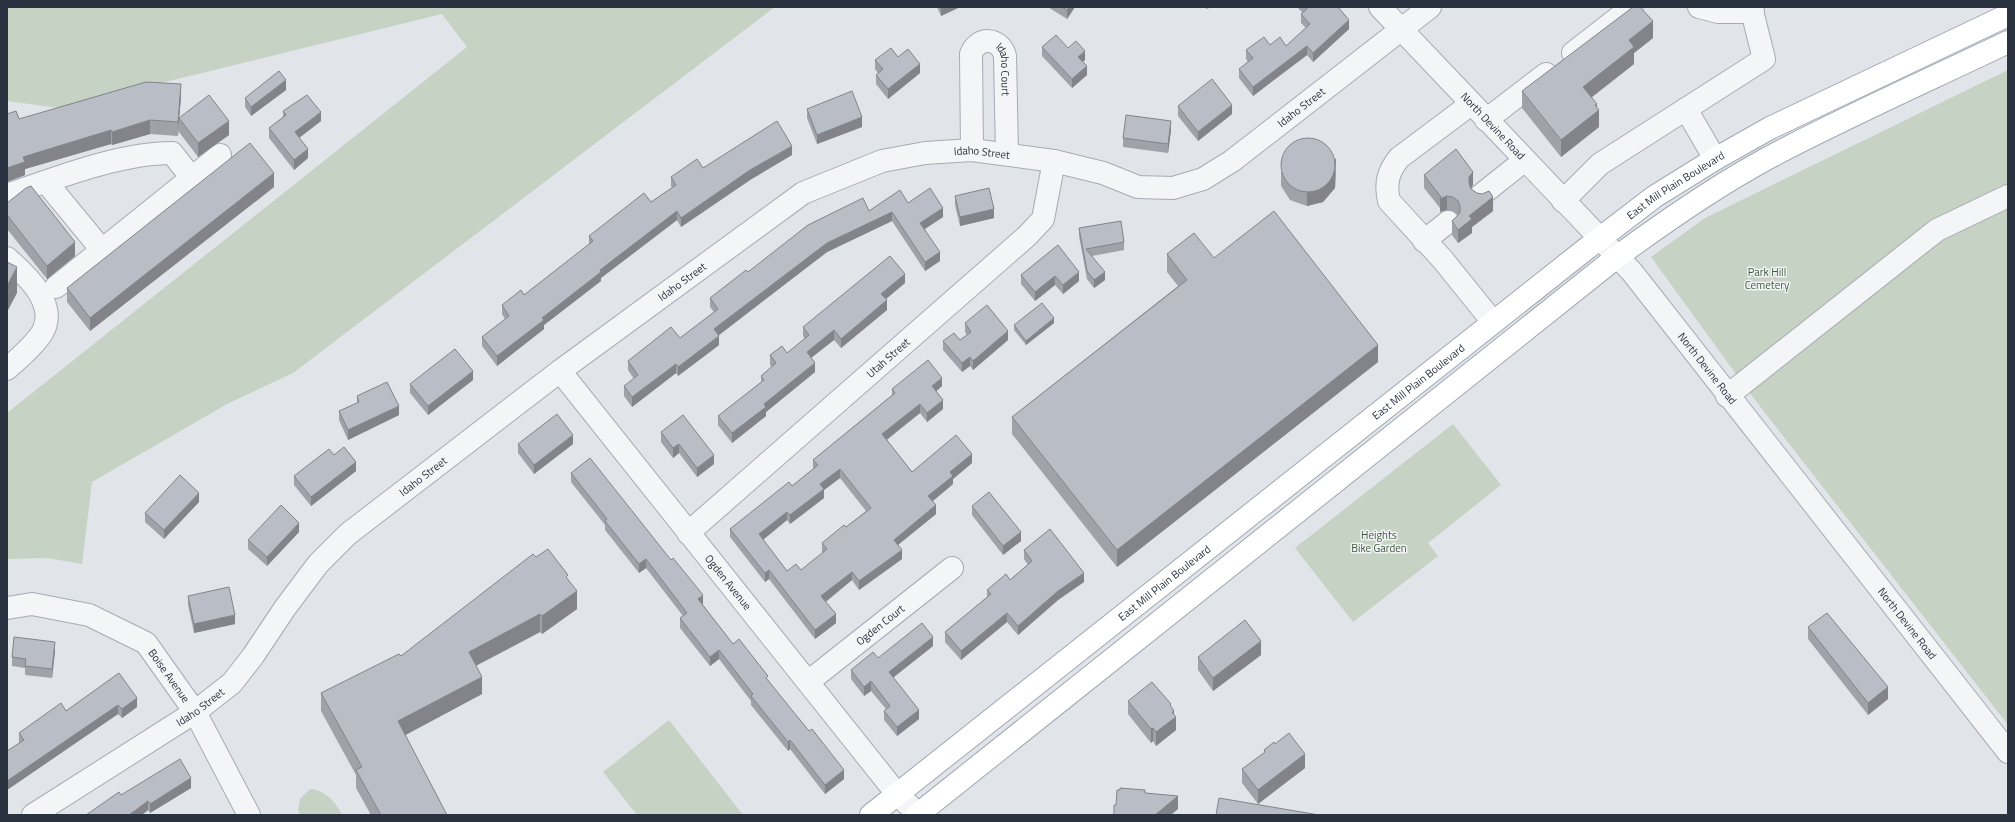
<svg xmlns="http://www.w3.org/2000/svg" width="2015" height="822" font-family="'Titillium Web',sans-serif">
<rect width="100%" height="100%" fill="#e1e4e9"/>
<path fill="#c6d2c3" d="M7,7h768l-482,366 -66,31 -135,78 -10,82 -34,-6 -41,1v-146l460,-366 -25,-33 -383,94 -52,-7z
M2008,70v655l-256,-329 -101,-139 54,-39z
M1453,424l48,61 -73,58 10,13 -85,66 -58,-74z
M669,720l74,95h-106l-34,-43z
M310,789c15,1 26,13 32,26h-42l-2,-5 2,-11z"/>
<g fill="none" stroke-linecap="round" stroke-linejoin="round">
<defs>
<g id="minor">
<path id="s1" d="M1380,7l252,265 376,480"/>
<path d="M1699,7l19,5h35"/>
<path d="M1573,53l59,-46"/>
<path d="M1471,104l-72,54c-11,14 -14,25 -10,43l54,59 50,62"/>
<path d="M1686,109l29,50"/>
<path d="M1486,120l60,-46"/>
<path id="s2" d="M972,150l-1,-96c7,-18 29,-17 34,2l2,98"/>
<path d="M46,182l56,68"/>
<path d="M7,195c49,-17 113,-42 165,-42l19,24"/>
<path d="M1481,195l44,-35"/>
<path d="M1563,201l37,-37 164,-105 -13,-52"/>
<path d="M1424,241l24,-19"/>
<path d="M7,258c19,17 52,46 35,75 -9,14 -23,25 -35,36"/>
<path d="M56,287l164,-132"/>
<path id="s3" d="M560,371l337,423 22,21"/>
<path d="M1727,396l210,-166 71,-34"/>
<path id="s4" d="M688,533l339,-297 16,-17 11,-58"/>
<path id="s5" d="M7,608l25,-4 57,11 57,28 49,69 54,103"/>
<path id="s6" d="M808,682l144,-114"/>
<path id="s7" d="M33,815l162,-103 37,-29 21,-27 32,-48 33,-44 30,-30 212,-163 243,-178 79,-32 43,-8 47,-3 82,11 49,12 35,14 35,1 30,-9 29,-18 198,-154"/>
</g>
<g id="major">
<path id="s8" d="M871,815l715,-566 68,-52 61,-38 55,-31 238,-113"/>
<path d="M917,815l701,-559c55,-40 110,-78 171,-109 72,-37 146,-70 219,-105"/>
</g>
</defs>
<use href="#minor" stroke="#a7abb3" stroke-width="24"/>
<use href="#major" stroke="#a2a8b3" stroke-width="24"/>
<use href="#minor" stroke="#f4f5f7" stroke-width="22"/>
<use href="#major" stroke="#fff" stroke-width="22"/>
</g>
<path fill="#9fa3a9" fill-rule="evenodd" d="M937,7h23l-19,9z
M1048,7h27l-8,12z
M1202,7h7l-1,2z
M1297,7h41l11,22 -36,33 -6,-7 -54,41 -14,-18v-9l9,-7 -2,-3v-9l40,-4 20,-18 -5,-5v-9l2,-1z
M1653,38l-19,15v11l-42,33 7,30 -38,30 -39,-49v-17z
M1042,47l26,1 17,12 -2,2 4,13 -15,13 -30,-32z
M898,57l22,16 -32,26 -12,-15v-9l2,-2 -3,-4v-9z
M286,90l-35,26 -6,-9v-9z
M181,98l-2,20 50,17 -31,22 -19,-25v-6l-1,10 -28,-2 -38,11 -1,-1 -86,25v6l-18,7v-68l12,5z
M1178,106l54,8 -34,27 -20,-25z
M807,109l55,18 -45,17 -10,-26z
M283,111l38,10 -22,17 9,20 -14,12 -25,-32v-10l14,-11z
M1171,130l-3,23 -45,-6v-9z
M792,155l-42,25 -69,47 -4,-7 -76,58v3l-57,44v4l-47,37 -15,-20v-9l23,-18 -3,-5v-9l22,-10 65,-50v-9l62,-34 21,-14 -1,-2v-9l32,-9z
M1336,171l-1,17 -12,14 -16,4 -17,-6 -9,-14v-14z
M1424,175l49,10 -2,4 22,22 -21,16v6l-14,10 -6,-8v-14l6,-6 -5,-4 -6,-1 -7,2v-4l-16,-20z
M274,187l-184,144 -23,-29v-14z
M955,196l39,22 -34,8 -5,-21z
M7,203l68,53 -28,23 -40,-50z
M908,203l35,14 -18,12 15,32 -15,10 -33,-50 -65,31 -109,83 1,10 -41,31 -2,-3 -44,34 -8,-11v-10l10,-7 -6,-9v-9l52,-23 34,-26 -4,-5v-9l38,-26 121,-61z
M1079,228l45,14v8l-32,6 13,24 -11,8 -7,-9 -8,-43z
M1058,245l21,36 -16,13 -8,-9 -20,16 -14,-17v-9z
M1167,254l47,4 164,104 -261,205 -105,-133v-17l166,-131 -11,-14z
M905,283l-19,16 1,11 -46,38 -7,-8 -23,18 4,14 -49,40v4l-34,27 -14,-18v-9l43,-34v-6l11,-9 -2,-2v-10l17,-2 18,-14 -2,-3v-9z
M965,323l43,17 -35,30 -3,-4 -8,6 -19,-22v-9l17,-1 7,-5 -2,-3z
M1054,323l-28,22 -12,-15v-5z
M473,380l-45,35 -18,-22v-9z
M942,386l-6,5 7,18 -16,13 -7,-9 -33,27 25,32 60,-9 -19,16v5l-20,17 3,13 -38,31 4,14 -43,31 -7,-10 -26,22 10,21 -21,16 -46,-60 -4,3 -35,-45v-8l62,-43 21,-17v-9l79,-65v-6zM840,478l26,33 -20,16 -24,16v9l1,1 -22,17 -14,1 -24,-31 24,-20 3,4 34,-26v-8z
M357,396l42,19 -51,25 -9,-20v-9l18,-8z
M661,432l53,32 -17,13 -18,-24 -6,5 -12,-16z
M518,444h55l-39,30 -16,-21z
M334,455l22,16 -45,35 -17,-21v-9z
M571,473l132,132 30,39 35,36 76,99 -19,15 -35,-45 -2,2 -37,-46v-4l-32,-42 -9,7 -30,-38v-10l3,-2 -37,-48 -7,5 -34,-43v-5l-34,-43z
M199,502l-35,37 -19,-17v-9z
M972,506l49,35 -18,14 -31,-40z
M299,532l-32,34 -19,-17v-9z
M1024,550l60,32 -26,18 -40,35 -11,-13 -46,38 -16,-18v-10l42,-35v-7l23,-10 18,-15 -4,-6z
M536,557l32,22 9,30 -35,25 -2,-2 -64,34 6,28 -77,41 42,80h-76l-15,-27v-13l-35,-64v-18l80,-37z
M188,596l47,28 -41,9 -6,-28z
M1808,627l80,72 -20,16 -60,-76z
M933,646l-40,31 26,42 -22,17 -13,-16v-9l2,-2 -15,-18 -7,5 -13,-17v-9l27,-12z
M55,651l-3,27 -27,-3v-7l-13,-2v-9z
M1261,655l-48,36 -15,-21v-13z
M119,673l18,34 -15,11 -4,-4 -111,76v-39l12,-8v-10l47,-22z
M1128,701l43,6 3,8 2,15 -20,16 -3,-5 -2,2 -23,-29z
M1275,744l30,24 -47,36 -16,-21v-14l22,-16v-3z
M191,788l-41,25 -2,-3 -6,5h-56l35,-20z"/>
<path fill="#82848a" d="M941,7h19l-19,9z
M1069,7h6l-8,12v-9z
M1349,20v9l-36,33v-9z
M1653,21v17l-19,15v11l-51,40v-17l46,-47z
M1307,46v9l-54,41v-9z
M1085,51v9l-7,6v-9z
M920,64v9l-32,26v-10z
M1087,66v9l-15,13v-9z
M286,80v10l-35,26v-9z
M181,84v14l-2,21v-1l-1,18v-14z
M1597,104v7l2,-1v17l-38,30v-17z
M1232,105v9l-34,27v-9z
M321,112v9l-26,20v-9z
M862,117v10l-45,17v-9z
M150,120v14l-38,11v-13z
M229,121v14l-31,22v-14z
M1171,121v9l-3,23v-9z
M111,130v14l-86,25v6l-18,7v-14l16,-11z
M792,146v9l-42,25 -69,47v-9l69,-48z
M308,149v9l-14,12v-10z
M1336,158l-1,30 -12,14 -16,4v-13z
M1473,172v13l-4,6v-14z
M274,173v14l-184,144v-13z
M1447,196v14l-7,2v-13z
M1493,197v14l-21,16v6l-14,10v-13l11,-14z
M943,208v9l-23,15v-9z
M994,209v9l-34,8v-9z
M677,211v9l-76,58v3l-57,44v4l-47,37v-10l45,-38 58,-48z
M892,212v9l-65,31 -113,87v-10l113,-86z
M75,242v14l-28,23v-13z
M940,252v9l-15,10v-9z
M17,267v26l-10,19v-26z
M1079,272v9l-16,13v-9z
M1105,272v8l-11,8v-8z
M905,274v9l-24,20v-9z
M1055,276v9l-20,16v-9z
M887,300v10l-46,38v-9z
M1054,318v5l-28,22v-4z
M834,330v10l-27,21v-9z
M1008,331v9l-35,30v-9z
M719,336v9l-41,31v-9z
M1378,345v17l-261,205v-17z
M970,357v9l-8,6v-9z
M815,363v9l-49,40v4l-34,27v-10l32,-29z
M676,364v9l-44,34v-10z
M473,371v9l-45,35v-9z
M942,378v8l-10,9v-9z
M943,400v9l-16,13v-9z
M920,404v9l-38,30v-9z
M399,406v9l-51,25v-10z
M573,435v9l-39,30v-9z
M679,444v9l-6,5v-10z
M972,454v9l-19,16v5l-25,21v-9l22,-24z
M714,455v9l-17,13v-9z
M356,462v9l-45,35v-9z
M840,469v9l-16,12v8l-34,26v-9l30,-31z
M199,493v9l-35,37v-9z
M936,505v9l-42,34v-8z
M787,512v8l-28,23v-9z
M299,523v9l-32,34v-9z
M1021,532v9l-18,14v-9z
M902,550v9l-43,31v-9z
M646,559v9l-7,5v-9z
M769,570v9l-4,3v-9z
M852,572v8l-31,25v-9z
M1084,573v9l-26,18 -40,35v-9l40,-35z
M577,591v18l-35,25v-18z
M703,595v10l-5,-6z
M1007,613v9l-46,38v-9z
M540,614v18l-71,37v-17z
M836,614v9l-21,16v-9z
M235,615v9l-41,9v-9z
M933,637v9l-44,35v-9z
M1261,641v14l-48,36v-13z
M55,642v9l-3,27v-9z
M719,650v9l-9,7v-9z
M482,677v17l-84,45v-18z
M871,681v10l-7,5v-9z
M1888,687v12l-20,16v-12z
M137,698v9l-15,11v-9z
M118,705v9l-111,76v-9z
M919,710v9l-22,17v-9z
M1174,711v7l2,-1v13l-20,16v-14l16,-20z
M1153,728v13l-2,2v-14z
M790,740v9l-2,2v-9z
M1305,754v14l-47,36v-14z
M844,770v9l-19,15v-9z
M191,778v10l-41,25v-9z
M1178,796v13l-7,6h-16z
M148,801v9l-6,5h-13z"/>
<path fill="#b9bdc5" stroke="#82848a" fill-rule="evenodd" d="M1062,7h7l-2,3z
M1306,7h32l11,13 -36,33 -6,-7 -54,41 -14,-18 14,-11 -7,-8 18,-13 6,8 10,-8 6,9 24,-22 -9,-10 6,-5z
M1633,7h7l13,14 -24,19 5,7 -51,40 14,17 -2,1 4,5 -38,30 -39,-49z
M1056,35l12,13 8,-7 9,10 -7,6 9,9 -15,13 -30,-32z
M891,48l7,9 10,-8 12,15 -32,25 -12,-14 7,-6 -8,-9z
M279,71l7,9 -35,27 -6,-9z
M1212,79l20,26 -34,27 -20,-26z
M146,82l35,2 -3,38 -28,-2 -38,12 -1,-2 -88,27 2,5 -18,6v-54l9,-3 3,8z
M852,91l10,26 -45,18 -10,-26z
M209,95l20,26 -31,22 -19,-25z
M307,95l14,17 -26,20 13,17 -14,11 -25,-32 17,-13 -3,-4z
M1126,115l45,6 -3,23 -45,-6z
M777,121l15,25 -42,24 -69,48 -4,-7 -77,59 1,2 -59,46 2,2 -47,36 -15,-19 27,-21 -7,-11 19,-15 3,5 69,-54 -4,-5 55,-43 7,9 25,-17 -5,-8 26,-18 6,9z
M1281 165a27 27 0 1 1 54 0a27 27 0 1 1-54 0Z
M250,143l24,30 -184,145 -23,-30z
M1456,149l17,23 -4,5v6l2,6 6,4 5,1 7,-3 4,6 -24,19 3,3 -14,11 -6,-9 8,-8v-7l-2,-5 -5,-4 -6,-1 -7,3 1,-2 -17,-22z
M31,186l44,56 -28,24 -40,-51v-12l19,-15z
M930,188l13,20 -23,15 20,29 -15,10 -33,-50 -65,31 -113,86 5,7 -41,31 -2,-3 -44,33 -8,-11 14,-11 -10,-14 43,-34 9,11 38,-29 -8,-11 36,-28 2,2 60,-47 55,-27 6,13 31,-21 8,13z
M989,188l5,21 -34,8 -5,-21z
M1274,211l104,134 -261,205 -105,-133 175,-137 -20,-26 27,-21 20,25z
M1121,221l3,21 -38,7 19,23 -11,8 -7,-9 -8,-43z
M1058,245l21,27 -16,13 -8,-9 -20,16 -14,-17z
M890,256l15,18 -24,20 6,6 -46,39 -7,-9 -27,22 8,11 -51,41 2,3 -34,26 -14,-17 46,-36 -3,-4 15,-13 -6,-8 12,-9 5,7 22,-18 -6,-8z
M7,262l10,5 -10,19z
M1042,303l12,15 -28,23 -12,-16z
M987,305l21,26 -35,30 -3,-4 -8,6 -19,-22 11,-8 6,7 11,-8 -6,-9z
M455,349l18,22 -45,35 -18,-22z
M928,360l14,18 -10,8 11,14 -16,13 -7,-9 -38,30 30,38 44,-37 16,19 -22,18 3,4 -25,20 8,9 -42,35 8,10 -43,31 -7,-9 -31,24 15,18 -21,16 -46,-60 -4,3 -35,-44 59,-47 3,4 26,-21 -5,-5 82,-67 -3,-4zM840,469l31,39 -25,19 -2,-2 -22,18 5,6 -26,21 -5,-6 -9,7 -28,-37 28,-22 3,3 34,-26 -4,-5z
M387,382l12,24 -51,24 -9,-19 20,-9 -2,-6z
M557,414l16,21 -39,30 -16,-21z
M683,415l31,40 -17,13 -18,-24 -6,4 -12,-16z
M344,447l12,15 -45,35 -17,-21 35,-27 5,6z
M590,458l81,102 2,-2 30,37 -5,4 35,45 6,-5 29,37 -2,2 43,53 3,-2 32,41 -19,15 -35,-45 -2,2 -37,-46 2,-2 -34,-44 -9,7 -30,-39 7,-5 -41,-54 -7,5 -34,-43 2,-2 -36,-46z
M180,475l19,18 -35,37 -19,-17z
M989,492l32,40 -18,14 -31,-40z
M281,505l18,18 -32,34 -19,-17z
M1050,529l34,44 -26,18 -40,35 -11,-13 -46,38 -16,-19 46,-38 -4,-4 19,-16 4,6 22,-19 -8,-11z
M548,549l20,26 -2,2 11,14 -35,25 -2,-2 -71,38 13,25 -84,44 49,94h-66l-25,-45 6,-3 -41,-74 78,-39 2,2 132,-102 3,3z
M229,587l6,28 -41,9 -6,-28z
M1827,613l61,74 -20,16 -60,-76z
M1245,620l16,21 -48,37 -15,-21z
M922,623l11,14 -44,35 30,38 -22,17 -13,-16 6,-5 -19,-25 -7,6 -13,-17 22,-18 5,6z
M14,637l41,5 -3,27 -27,-3 1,-7 -14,-2z
M119,673l18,25 -15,11 -4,-4 -111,76v-30l17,-11 -5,-7 42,-30 5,8z
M1152,682l19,22 -1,1 4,6 -2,1 4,5 -20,15 -3,-4 -2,1 -23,-28z
M1289,733l16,21 -47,36 -16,-21 23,-17 -1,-2 10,-8 1,2z
M180,759l11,19 -41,26 -2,-3 -19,14h-43l33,-23 2,3z
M1120,788l25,2v3l33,3 -23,19h-41v-10h2l1,-15h3z
M1219,798l100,17h-103z"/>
<g text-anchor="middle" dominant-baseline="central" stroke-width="3" stroke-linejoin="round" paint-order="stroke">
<g font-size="11" fill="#2b323f" stroke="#f1f3f6">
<text stroke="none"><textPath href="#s2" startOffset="156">Idaho Court</textPath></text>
<text stroke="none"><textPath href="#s7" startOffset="1532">Idaho Street</textPath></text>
<text stroke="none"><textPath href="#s1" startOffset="164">North Devine Road</textPath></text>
<text stroke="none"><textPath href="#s7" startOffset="1183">Idaho Street</textPath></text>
<text stroke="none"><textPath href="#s8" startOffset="1022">East Mill Plain Boulevard</textPath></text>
<text stroke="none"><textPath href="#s7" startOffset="847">Idaho Street</textPath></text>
<text stroke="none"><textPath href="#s4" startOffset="266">Utah Street</textPath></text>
<text stroke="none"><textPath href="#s1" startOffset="488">North Devine Road</textPath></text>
<text stroke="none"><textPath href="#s8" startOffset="698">East Mill Plain Boulevard</textPath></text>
<text stroke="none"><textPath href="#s7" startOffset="523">Idaho Street</textPath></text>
<text stroke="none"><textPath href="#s3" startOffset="270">Ogden Avenue</textPath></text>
<text stroke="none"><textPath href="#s8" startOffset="374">East Mill Plain Boulevard</textPath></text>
<text stroke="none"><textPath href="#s1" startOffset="812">North Devine Road</textPath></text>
<text stroke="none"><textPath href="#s6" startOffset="92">Ogden Court</textPath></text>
<text stroke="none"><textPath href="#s5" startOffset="187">Boise Avenue</textPath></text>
<text stroke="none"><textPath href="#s7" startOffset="199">Idaho Street</textPath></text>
</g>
<g font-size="11" fill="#3e5a39" stroke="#f1f3f6">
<text x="1767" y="272">Park Hill<tspan x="1767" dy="13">Cemetery</tspan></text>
<text x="1379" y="535">Heights<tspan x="1379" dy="13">Bike Garden</tspan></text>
</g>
</g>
<rect width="2015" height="822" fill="none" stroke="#2b323f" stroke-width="16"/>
</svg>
